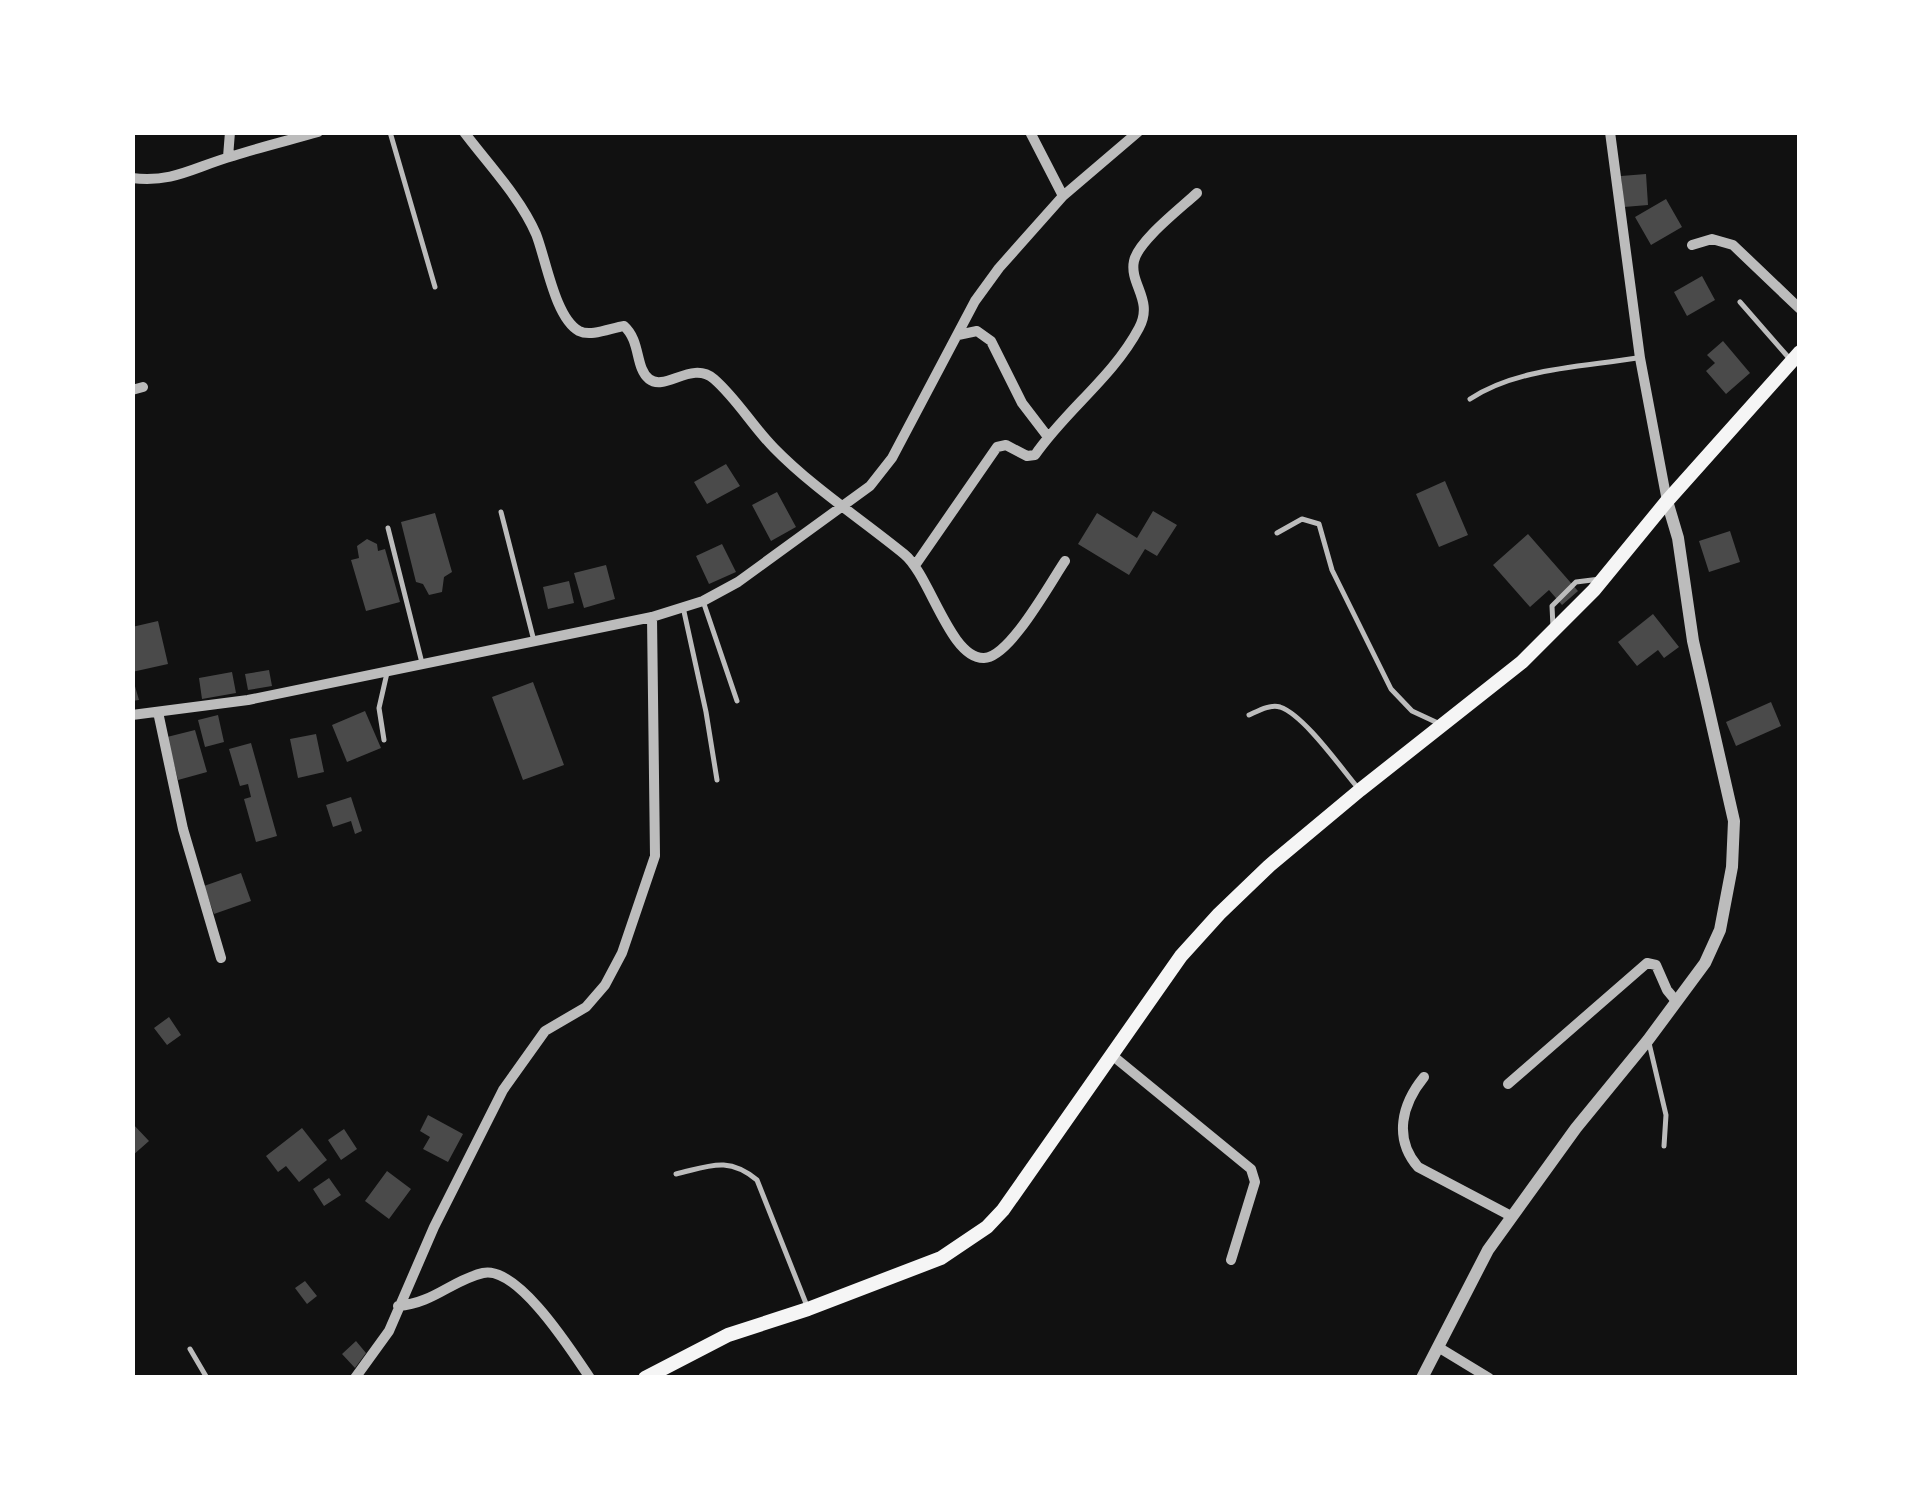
<svg xmlns="http://www.w3.org/2000/svg" width="1932" height="1510" font-family="Commissioner,sans-serif">
<rect width="100%" height="100%" fill="#111"/>
<path fill="#4a4a4a" d="M1646,174l2,31 -24,2 -3,-31z
M1666,199l16,28 -31,18 -16,-28z
M1702,276l13,24 -28,16 -13,-24z
M1723,341l27,32 -24,21 -20,-23 9,-8 -8,-8z
M726,464l14,22 -33,18 -13,-22z
M1445,481l23,54 -29,12 -23,-53z
M777,492l19,35 -25,14 -19,-36z
M1153,511l24,14 -20,31 -12,-7 -16,26 -51,-31 19,-31 40,25z
M435,513l17,59 -8,5 -2,15 -13,3 -6,-11 -7,-2 -15,-60z
M1730,531l10,31 -31,10 -10,-31z
M1528,534l50,57 -16,14 -13,-15 -19,17 -37,-42z
M367,539l10,5 1,7 7,-2 15,53 -34,9 -15,-51 8,-2 -2,-12z
M722,544l14,28 -27,12 -13,-28z
M606,565l9,34 -31,9 -10,-35z
M569,581l5,22 -26,6 -5,-22z
M1653,614l26,33 -15,11 -6,-8 -21,16 -19,-24z
M158,621l10,43 -36,8v-45z
M269,670l3,16 -24,4 -3,-16z
M232,672l4,21 -34,6 -3,-21z
M132,676l7,24 -7,1z
M533,682l31,83 -41,15 -31,-83z
M1771,702l10,24 -45,20 -10,-24z
M365,711l16,37 -34,14 -15,-37z
M218,715l6,27 -19,5 -7,-27z
M195,730l12,42 -29,8 -11,-43z
M316,734l8,38 -26,6 -8,-39z
M251,743l26,93 -21,6 -12,-43 7,-2 -3,-13 -8,2 -11,-37z
M351,797l11,34 -7,3 -4,-13 -18,6 -7,-22z
M241,873l10,28 -37,13 -10,-28z
M169,1017l12,18 -14,10 -13,-17z
M428,1115l35,19 -15,28 -25,-13 7,-12 -10,-6z
M132,1123l17,18 -17,15z
M302,1128l25,32 -28,22 -13,-16 -8,6 -12,-16z
M344,1129l13,20 -16,11 -13,-20z
M387,1171l24,18 -22,30 -24,-18z
M329,1178l12,17 -17,11 -11,-17z
M305,1281l12,15 -10,8 -12,-16z
M356,1341l10,12 -11,15 -13,-14z"/>
<g fill="none" stroke-linecap="round" stroke-linejoin="round">
<path stroke="#bcbcbc" stroke-width="5" d="M390,132l45,155
M1740,302l49,56
M1470,399c47,-31 112,-32 167,-41
M501,512l33,129
M388,528l34,135
M1277,533l25,-14 17,5 13,46 59,119 21,22 28,13
M703,601l34,100
M683,607l23,105 11,68
M1553,627l-1,-21 24,-24 24,-3
M1249,715c9,-4 21,-11 31,-8 24,8 61,61 78,81
M384,740l-5,-32 8,-35
M1649,1043l17,72 -2,31
M676,1174c34,-8 52,-18 81,6l50,126
M190,1349l17,29"/>
<path stroke="#bcbcbc" stroke-width="10" d="M464,132c24,32 56,65 72,102 10,25 19,84 43,97 12,6 32,-3 45,-5 17,15 11,42 25,53 16,13 43,-19 65,0 23,20 39,48 60,69 38,39 87,71 130,106 26,21 46,105 80,104 26,-1 66,-75 81,-97
M1030,132l33,64
M1610,132l30,226 27,143
M228,157l2,-25
M132,178c42,5 62,-11 101,-22 28,-9 57,-16 85,-24
M1692,245l20,-6 21,6 67,64
M958,335l19,-4 14,10 31,62 26,34
M132,390l11,-3
M916,564l81,-117 9,-2 21,11 8,-1c31,-45 78,-78 104,-127 15,-28 -10,-44 -5,-67 4,-20 47,-53 63,-68
M158,712l25,117 38,129
M132,715l116,-15 404,-83 51,-16 35,-19 132,-96 22,-28 83,-157 24,-33 64,-72 75,-64
M1113,1056l138,113 4,13 -24,78
M1424,1077c-22,27 -31,61 -6,90l93,49
M1508,1084l139,-121 9,2 11,25 9,11
M398,1306c36,-3 54,-26 85,-33 35,-8 90,80 107,105
M1438,1347l51,31
M355,1378l34,-47 45,-104 69,-137 42,-59 41,-24 19,-22 17,-32 33,-97 -3,-239"/>
<path stroke="#bcbcbc" stroke-width="12" d="M1422,1378l66,-128 88,-122 72,-88 57,-77 15,-33 12,-63 2,-46 -41,-180 -15,-103 -11,-37"/>
<path stroke="#f5f5f5" stroke-width="14" d="M645,1378l83,-43 80,-26 133,-51 46,-31 16,-17 178,-254 38,-42 50,-48 91,-76 162,-128 72,-72 73,-89 133,-149"/>
</g>
<rect width="1932" height="1510" fill="none" stroke="#ffffff" stroke-width="270"/>
</svg>
